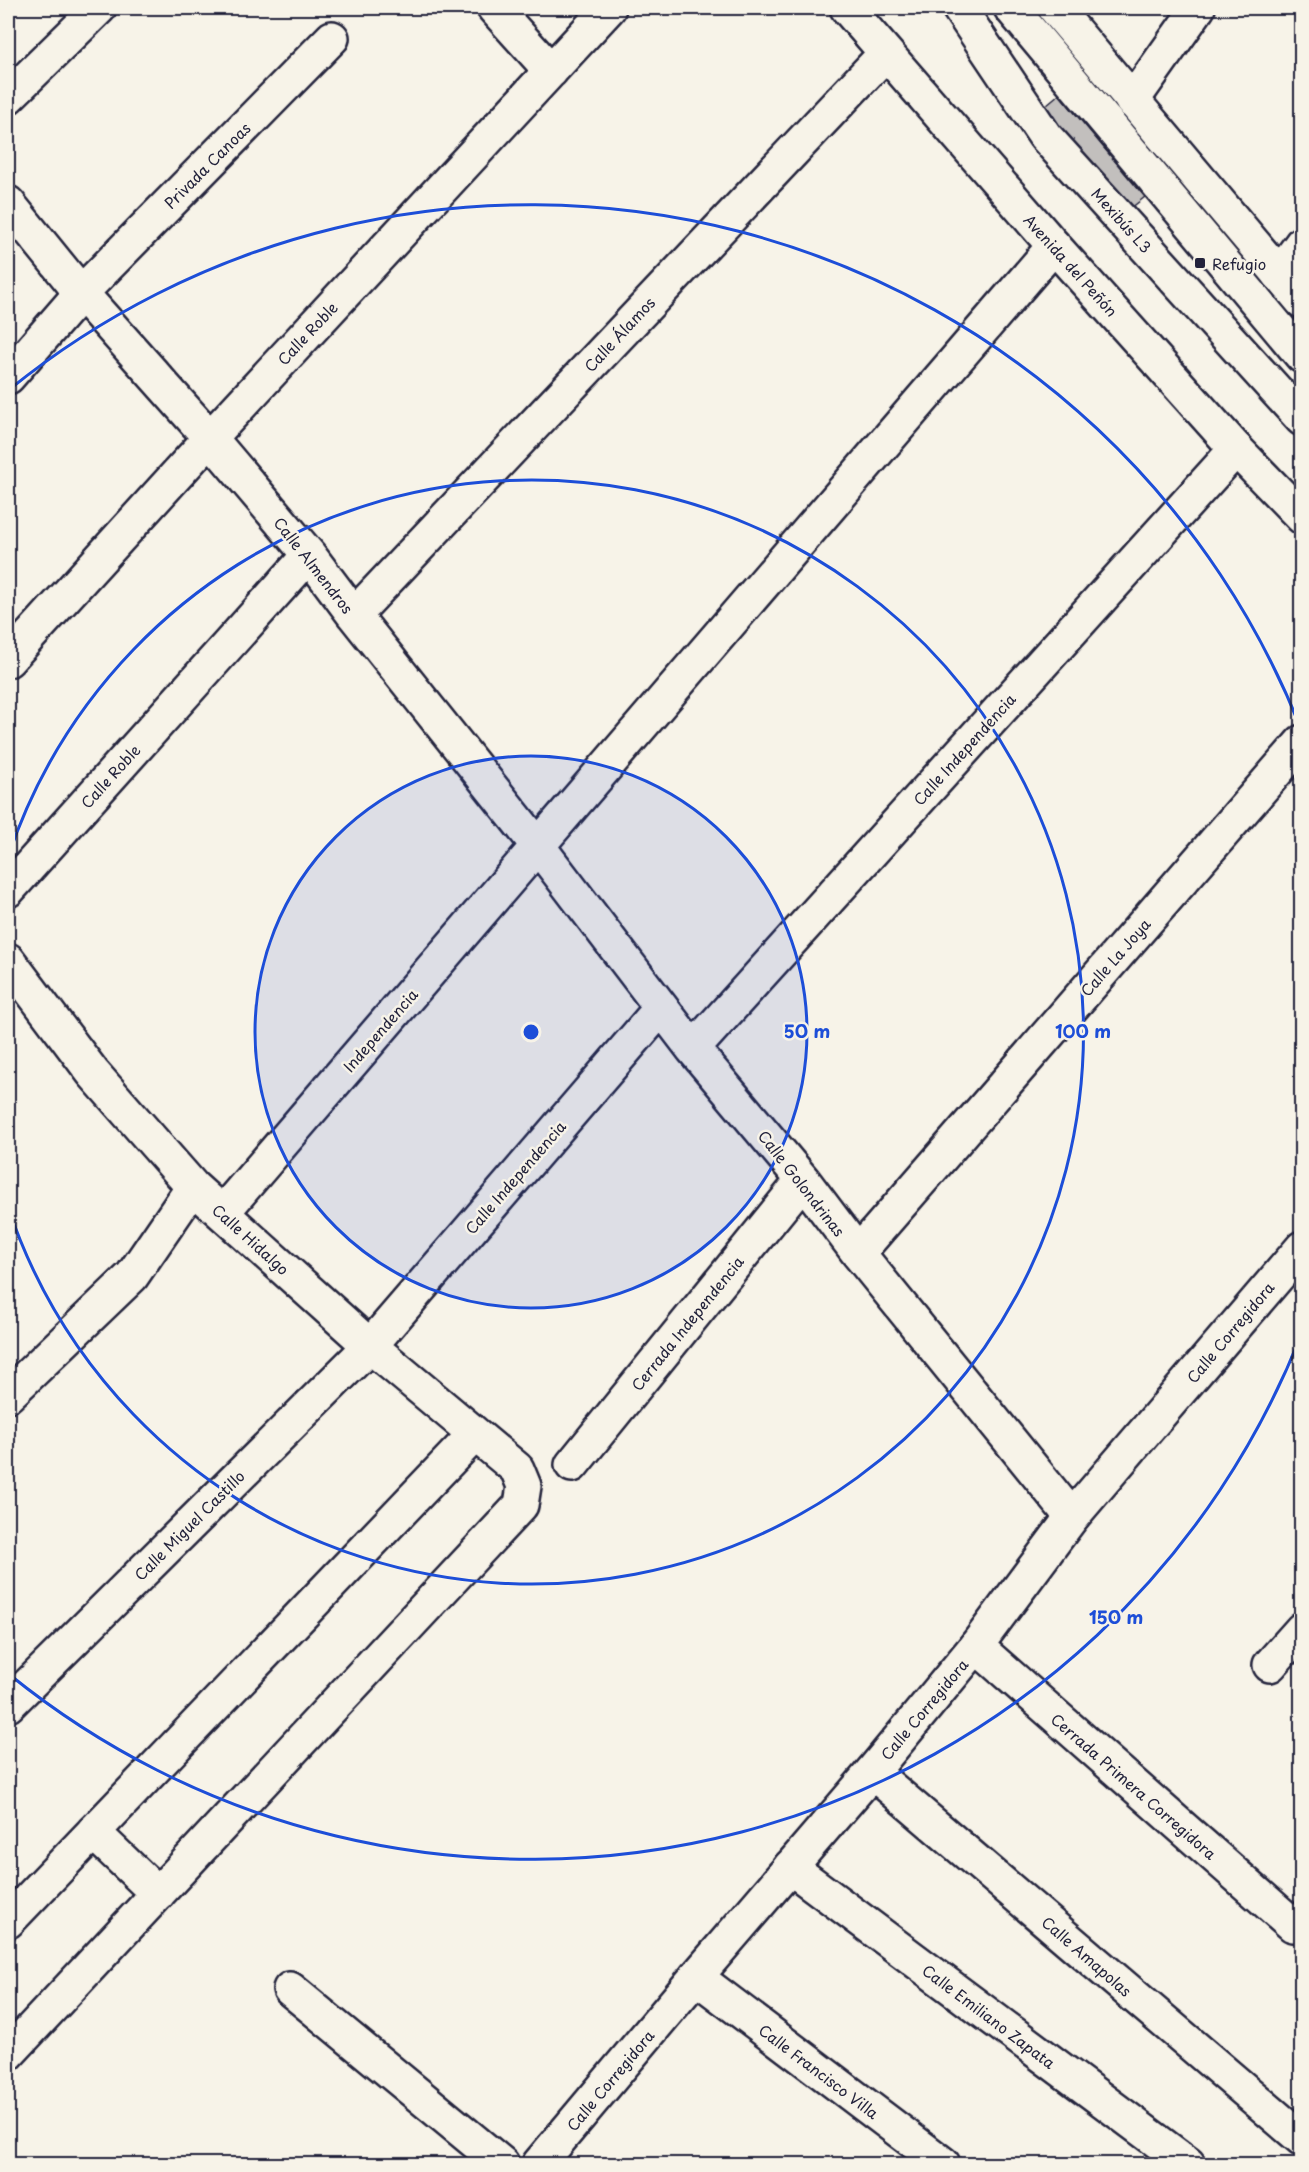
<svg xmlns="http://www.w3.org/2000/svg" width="1309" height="2172" font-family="'Playpen Sans',sans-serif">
<rect width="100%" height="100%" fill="#f7f3e8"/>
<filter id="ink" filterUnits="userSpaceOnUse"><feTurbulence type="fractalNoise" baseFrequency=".0167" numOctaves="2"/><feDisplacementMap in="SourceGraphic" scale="12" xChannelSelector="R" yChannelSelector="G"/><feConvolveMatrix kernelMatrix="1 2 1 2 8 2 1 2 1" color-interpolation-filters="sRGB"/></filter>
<g filter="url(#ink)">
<path fill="#c2bfbd" stroke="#22223b" stroke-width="1.5" d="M1059,94l86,103 -19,15 -86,-102z"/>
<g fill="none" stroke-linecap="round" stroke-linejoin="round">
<defs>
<path id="minor" d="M494,8l57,63
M959,8l86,128 257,283
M1011,8l291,348
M8,97l91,-89
M1132,101l66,-93
M8,203l73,90 129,145 99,117 45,60 184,231 155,203 110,131 55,73 214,264
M1279,274l23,-31
M8,377l73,-84 251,-255
M354,615l531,-561
M8,660l202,-222 399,-430
M8,890l301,-335
M8,960l85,113 100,114 177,159 147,123 7,17 -3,19 -513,549
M693,1049l543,-600
M222,1213l832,-967
M858,1253l444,-511
M8,1395l124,-119 61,-89
M572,1465l231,-285
M976,1646l317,279
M1270,1665l32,-36
M8,1705l362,-359 291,-338
M872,1772l430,367
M93,1832l65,62
M790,1867l398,297
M8,1921l467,-487
M696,1977l247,187
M290,1989l212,175"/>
<path id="major" d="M847,8l207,238 182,203 66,68
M1055,8l247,293
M539,2164l157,-187 176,-205 104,-126 96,-129 230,-269"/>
</defs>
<use href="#minor" stroke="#22223b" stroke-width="38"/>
<use href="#major" stroke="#22223b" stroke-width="38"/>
<use href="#minor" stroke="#f7f3e8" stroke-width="33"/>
<use href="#major" stroke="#f7f3e8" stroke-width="33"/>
</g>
</g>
<circle cx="531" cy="1032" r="276" fill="#1d4ed8" fill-opacity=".12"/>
<g fill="none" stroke="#1d4ed8" stroke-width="3">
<circle cx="531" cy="1032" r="276"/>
<path d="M8 857A552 552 0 1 1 8 1207"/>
<path d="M1301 1335A828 828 0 0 1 10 1675M10 389A828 828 0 0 1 1301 729"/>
</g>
<rect fill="#22223b" stroke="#f7f3e8" stroke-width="2" x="1194" y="257" width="12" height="12" rx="3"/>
<g text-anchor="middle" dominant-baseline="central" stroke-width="5" stroke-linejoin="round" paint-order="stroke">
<g font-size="15" fill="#22223b" stroke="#f7f3e8">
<text transform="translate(207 165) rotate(-45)">Privada Canoas</text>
<text transform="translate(1122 220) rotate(48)">Mexibús L3</text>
<text transform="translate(1071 265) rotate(48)">Avenida del Peñón</text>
<text transform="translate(307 333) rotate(-47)">Calle Roble</text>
<text transform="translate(619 334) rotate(-47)">Calle Álamos</text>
<text transform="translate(314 565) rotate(52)">Calle Almendros</text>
<text transform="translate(964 749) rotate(-48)">Calle Independencia</text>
<text transform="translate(110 776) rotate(-48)">Calle Roble</text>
<text transform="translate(1115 957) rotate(-49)">Calle La Joya</text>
<text transform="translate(380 1030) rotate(-49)">Independencia</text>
<text transform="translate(515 1177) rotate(-49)">Calle Independencia</text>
<text transform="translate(802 1183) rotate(52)">Calle Golondrinas</text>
<text transform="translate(251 1239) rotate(42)">Calle Hidalgo</text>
<text transform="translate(687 1323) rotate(-51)">Cerrada Independencia</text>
<text transform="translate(1230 1332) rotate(-50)">Calle Corregidora</text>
<text transform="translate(189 1525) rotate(-45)">Calle Miguel Castillo</text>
<text transform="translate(924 1709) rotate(-50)">Calle Corregidora</text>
<text transform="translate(1134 1786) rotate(41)">Cerrada Primera Corregidora</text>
<text transform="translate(1087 1956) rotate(41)">Calle Amapolas</text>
<text transform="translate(989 2016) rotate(37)">Calle Emiliano Zapata</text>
<text transform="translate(819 2071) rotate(37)">Calle Francisco Villa</text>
<text transform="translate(610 2080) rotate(-50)">Calle Corregidora</text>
</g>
<g font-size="15" fill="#22223b" stroke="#f7f3e8" text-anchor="start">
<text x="1212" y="263">Refugio</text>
</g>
</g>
<circle cx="531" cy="1032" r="9" fill="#1d4ed8" stroke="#f7f3e8" stroke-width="3"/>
<g font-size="18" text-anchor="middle" font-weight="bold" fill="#1d4ed8" stroke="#f7f3e8" stroke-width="5" stroke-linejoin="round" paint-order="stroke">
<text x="807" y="1038">50 m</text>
<text x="1083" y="1038">100 m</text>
<text x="1116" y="1624">150 m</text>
</g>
<rect width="1309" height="2172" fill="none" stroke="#f7f3e8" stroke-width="30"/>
<rect x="15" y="15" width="1279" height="2142" fill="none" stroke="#22223b" stroke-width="2" filter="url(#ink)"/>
</svg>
